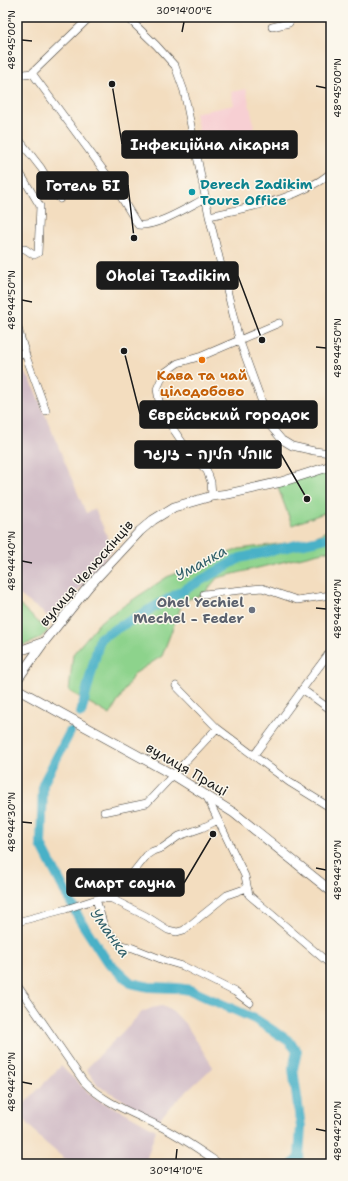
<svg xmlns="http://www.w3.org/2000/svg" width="348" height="1181" font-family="'Shantell Sans','Playpen Sans Hebrew',sans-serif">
<rect width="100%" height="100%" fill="#fbf7ec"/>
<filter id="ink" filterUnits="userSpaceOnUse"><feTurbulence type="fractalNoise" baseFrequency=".025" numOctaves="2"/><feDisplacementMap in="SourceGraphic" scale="8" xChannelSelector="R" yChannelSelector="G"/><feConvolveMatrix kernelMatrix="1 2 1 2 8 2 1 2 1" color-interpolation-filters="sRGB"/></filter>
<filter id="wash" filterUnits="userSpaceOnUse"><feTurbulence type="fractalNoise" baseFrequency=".012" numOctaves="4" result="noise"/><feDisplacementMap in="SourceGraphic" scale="16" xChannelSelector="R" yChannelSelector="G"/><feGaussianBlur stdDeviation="0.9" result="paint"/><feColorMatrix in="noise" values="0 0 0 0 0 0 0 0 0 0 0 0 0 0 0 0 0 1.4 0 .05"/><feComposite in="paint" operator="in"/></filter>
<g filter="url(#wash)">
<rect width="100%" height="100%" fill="#f3ddbf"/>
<path fill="#f7cfd3" d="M246,89l9,41 -54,12 -6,-29 39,-8 -3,-13z"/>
<path fill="#d2bdc7" d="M17,363l14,18 55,132 9,-4 18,40 -60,71 -36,-27z
M162,1006l11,5 14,15 26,41 -44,41 -11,13 -60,-36 -12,-16 56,-57 10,-4z
M61,1066l33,32 30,14 32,18 -11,34h-74l-29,-24 -25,-29z"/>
<path fill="#8dd38c" stroke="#547854" d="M331,466v84l-114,28 -13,16 -21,7 -21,55 -28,18 -24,41 -41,-24 4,-37 28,-33 66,-44 72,-28 70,-9 21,-11 -6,-16 -32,12 -15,-40z
M17,604l4,2 27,25c-9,9 -18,14 -31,14z"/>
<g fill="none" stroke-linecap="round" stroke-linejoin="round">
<path stroke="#48b1c7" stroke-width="10" d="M81,713l19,-75 140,-80 91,-21
M70,732l-27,52 -2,61 39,75 26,40 25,23 18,4 28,1 13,2 65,29 34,22 8,10 -4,18 8,58 -2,30 -6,7"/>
</g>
</g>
<g filter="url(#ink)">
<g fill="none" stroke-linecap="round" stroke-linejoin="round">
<defs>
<path id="street" d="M127,17l29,28 19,21 9,25 25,125 30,123 32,88 11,13 10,6 22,5 17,2
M272,27l17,-4 3,-6
M32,73l78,106 28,46c19,2 50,-18 68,-27
M32,73l58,-56
M17,75l15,-2
M17,137l24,31 19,31
M17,168l23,38 -2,47 -4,2 -9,-6h-8
M209,216c42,-9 88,-16 122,-43
M17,325l10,34 19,52
M17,356l8,-5
M212,496l-1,-14 -4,-11 -16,-16 -24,-35 -8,-19 -2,-12 7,-16 14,-10 24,-7 77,-33
M204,594l58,-6 35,12 34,-5
M176,686l41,42 72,54 42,26
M302,689l29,21
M254,755c16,-21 32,-43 48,-65 9,-14 20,-26 29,-40
M206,795l39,81 4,19 82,70
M104,812l43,-9 70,-75
M96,899l8,27 8,10 9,9 12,3 33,13 17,5 52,26 15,11
M112,899l35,-44 6,-4 9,-3 17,-12 23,-8 16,-8
M17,922l49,-13 34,-11 12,1 34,17 22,14 9,2 7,-2 43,-35 20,-7
M17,985l67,97c21,22 52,32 79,46 20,10 38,23 57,36"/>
<path id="secondary" d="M17,649h8l19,-7
M17,680l27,-38 45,-56 51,-55 13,-11 21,-13 38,-11 16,-2 53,-12 50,-16
M17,689l158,87 59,37 97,78"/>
</defs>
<use href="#street" stroke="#3c3934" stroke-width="8"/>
<use href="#secondary" stroke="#3c3934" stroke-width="10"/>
<use href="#street" stroke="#fff" stroke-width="7"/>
<use href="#secondary" stroke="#fff" stroke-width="9"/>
</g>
</g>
<path fill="none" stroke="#1c1c1c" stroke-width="1.5" d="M182,32l2,-10M22,40l10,1M316,86l10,2M22,300l10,2M316,347l10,1M22,561l10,2M316,608l10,1M22,822l10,1M316,868l10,2M22,1082l10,2M316,1129l10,2M176,1159l1,-10"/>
<circle fill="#0f9aa8" stroke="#fbf7ec" stroke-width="1.5" cx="192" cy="192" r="4"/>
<circle fill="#e8710a" stroke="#fbf7ec" stroke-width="1.5" cx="202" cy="360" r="4"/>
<circle fill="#6b7280" stroke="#fbf7ec" stroke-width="1.5" cx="252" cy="610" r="4"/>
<g text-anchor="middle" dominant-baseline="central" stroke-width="3" stroke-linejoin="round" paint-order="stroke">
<g font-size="14" font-weight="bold" fill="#0d838f" stroke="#fbf7ec" text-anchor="start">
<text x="200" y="184">Derech Zadikim<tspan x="200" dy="16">Tours Office</tspan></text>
</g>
<g font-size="14" font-weight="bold" fill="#c56008" stroke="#fbf7ec">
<text x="202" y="375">Кава та чай<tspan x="202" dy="16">цілодобово</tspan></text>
</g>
<g font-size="14" fill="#1c1c1c" stroke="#fbf7ec">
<text transform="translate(86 573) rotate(-49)">вулиця Челюскінців</text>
<text transform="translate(187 769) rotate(30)">вулиця Праці</text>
</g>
<g font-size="14" font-weight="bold" fill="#5b616d" stroke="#fbf7ec" text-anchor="end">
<text x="244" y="602">Ohel Yechiel<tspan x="244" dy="16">Mechel - Feder</tspan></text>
</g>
<g font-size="15" font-style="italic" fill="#305f69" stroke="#fbf7ec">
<text transform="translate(201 563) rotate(-29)">Уманка</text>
<text transform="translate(110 933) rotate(54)">Уманка</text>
</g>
</g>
<path fill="none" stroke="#1c1c1c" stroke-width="1.5" d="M112 84L122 144M134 238L128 185M262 340L238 276M124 351L140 414M307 499L281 454M213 834L184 883"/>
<g fill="#1c1c1c" stroke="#fbf7ec" stroke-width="1.5">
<circle cx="112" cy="84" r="4"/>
<circle cx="134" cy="238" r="4"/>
<circle cx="262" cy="340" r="4"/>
<circle cx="124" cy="351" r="4"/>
<circle cx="307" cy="499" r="4"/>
<circle cx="213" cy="834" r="4"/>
</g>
<g fill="#1c1c1c" stroke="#1c1c1c" stroke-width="1.5">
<rect x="122" y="131" width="175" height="27" rx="4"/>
<rect x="37" y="172" width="91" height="27" rx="4"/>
<rect x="97" y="262" width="141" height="27" rx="4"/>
<rect x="140" y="401" width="177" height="27" rx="4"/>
<rect x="135" y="441" width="146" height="27" rx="4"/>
<rect x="67" y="869" width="117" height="27" rx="4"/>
</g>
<g font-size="15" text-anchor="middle" font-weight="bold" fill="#fff">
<text x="210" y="150">Інфекційна лікарня</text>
<text x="83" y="191">Готель БІ</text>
<text x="168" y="281">Oholei Tzadikim</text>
<text x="229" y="420">Єврєйський городок</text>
<text x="208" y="459">אוהלי הלינה - זינגר</text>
<text x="125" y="888">Смарт сауна</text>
</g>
<rect width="348" height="1181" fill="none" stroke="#fbf7ec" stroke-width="44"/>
<rect x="22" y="22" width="304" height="1137" fill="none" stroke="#1c1c1c" stroke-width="1.5"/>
<g font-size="10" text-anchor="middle" fill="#1c1c1c">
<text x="184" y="14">30°14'00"E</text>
<text transform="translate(11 40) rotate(-90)" y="4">48°45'00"N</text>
<text transform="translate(337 88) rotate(-90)" y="4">48°45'00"N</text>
<text transform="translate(11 300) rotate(-90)" y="4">48°44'50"N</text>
<text transform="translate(337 348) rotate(-90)" y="4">48°44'50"N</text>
<text transform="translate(11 561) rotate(-90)" y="4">48°44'40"N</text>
<text transform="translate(337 609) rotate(-90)" y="4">48°44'40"N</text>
<text transform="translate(11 822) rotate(-90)" y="4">48°44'30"N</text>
<text transform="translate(337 870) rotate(-90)" y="4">48°44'30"N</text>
<text transform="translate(11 1082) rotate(-90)" y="4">48°44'20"N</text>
<text transform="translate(337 1131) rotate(-90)" y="4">48°44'20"N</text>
<text x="176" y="1174">30°14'10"E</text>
</g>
</svg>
